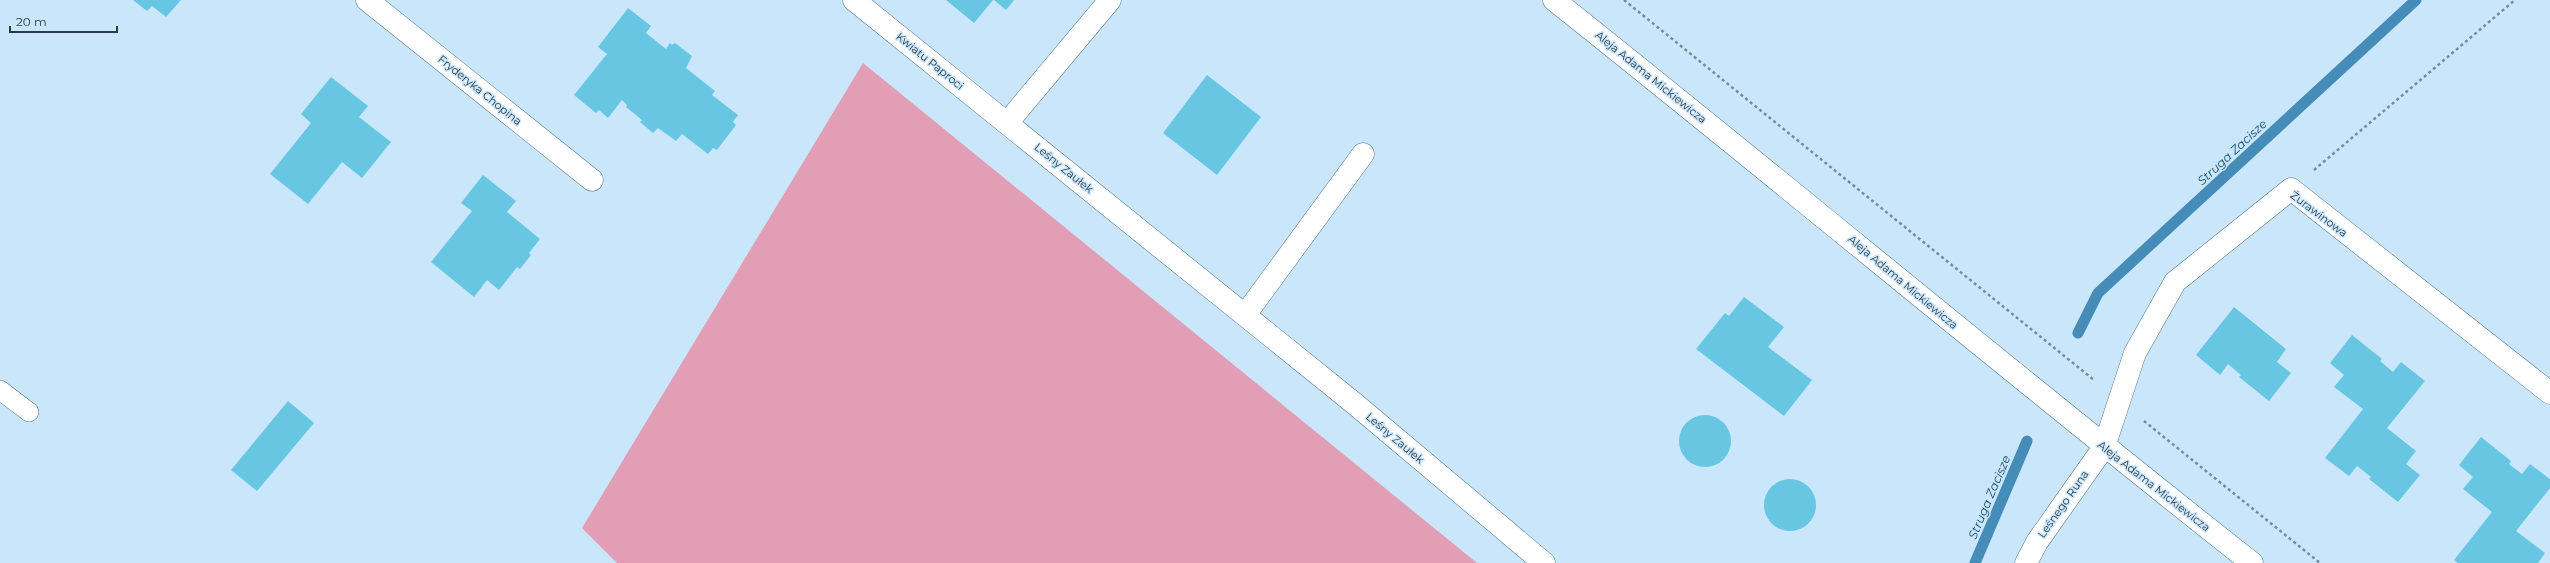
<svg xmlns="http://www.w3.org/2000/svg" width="2550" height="563" font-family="Montserrat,sans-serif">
<rect width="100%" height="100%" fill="#cae6fb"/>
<path fill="#e29eb4" d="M863,63l614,500h-860l-35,-35z"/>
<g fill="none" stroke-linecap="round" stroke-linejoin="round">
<path stroke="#458cb9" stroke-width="11" d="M2078,333l20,-40 318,-293
M1975,563l52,-122"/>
</g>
<path fill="#67c7e2" d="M133,0h48l-15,17 -14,-11 -5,5z
M946,0h47l-19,23z
M994,0h20l-8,10z
M628,8l23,18 -5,7 20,16 4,-6 2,2 3,-2 17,13 -6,12 29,23 -3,4 26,20 -5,7 3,3 -19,25 -4,-2 -5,6 -26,-20 -6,7 -18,-13 -5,5 -13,-11 2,-2 -16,-13 1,-2 -5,-5 -14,18 -9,-8 -3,3 -22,-18 33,-41 -9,-7z
M1207,75l54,42 -44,58 -54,-42z
M331,77l37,29 -9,11 32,25 -29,36 -20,-16 -34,42 -38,-30 41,-51 -10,-9z
M483,175l33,26 -9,11 33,27 -11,14 2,2 -11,14 -3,-2 -18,23 -12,-10 -13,17 -43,-35 41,-51 -11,-8z
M1744,297l40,30 -16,20 44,33 -28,36 -88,-67 29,-36 4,3z
M2234,307l52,42 -9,13 14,11 -22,28 -30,-24 2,-2 -13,-11 -8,11 -24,-20z
M2352,335l30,24 -2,2 13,11 8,-10 24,19 -38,47 29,23 -10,13 14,11 -22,27 -29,-23 2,-2 -14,-11 -8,10 -24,-18 38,-49 -29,-22 10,-12 -14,-12z
M288,401l26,22 -57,68 -26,-21z
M1679 441a26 26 0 1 1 52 0a26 26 0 1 1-52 0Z
M2481,437l30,24 -2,3 13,10 8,-10 20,15v9l-34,43 29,22 -7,10h-80l-4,-3 38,-48 -29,-23 10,-12 -14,-12z
M1764 505a26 26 0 1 1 52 0a26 26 0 1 1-52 0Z"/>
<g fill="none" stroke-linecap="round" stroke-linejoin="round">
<defs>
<path id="lane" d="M0,390l29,22"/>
<path id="street" d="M367,0l225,180
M854,0l501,404 189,159
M1554,0c234,186 463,378 698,563
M1007,123l103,-123
M1245,315l118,-161
M2026,563l11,-21 67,-95 31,-94 40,-71 116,-93 259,204"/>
</defs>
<use href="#lane" stroke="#54758b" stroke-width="20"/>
<use href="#street" stroke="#54758b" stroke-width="23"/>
<path stroke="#778b9b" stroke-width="2.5" stroke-dasharray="3 3" stroke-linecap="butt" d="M1624,0l470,380
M2314,170l201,-170
M2144,421l176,142"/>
<use href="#lane" stroke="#fff" stroke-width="19"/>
<use href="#street" stroke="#fff" stroke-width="22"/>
</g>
<g text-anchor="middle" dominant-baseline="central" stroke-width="3" stroke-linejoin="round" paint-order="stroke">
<g font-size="11" fill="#2c3a44" stroke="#cae6fb">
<text transform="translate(930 61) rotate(39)">Kwiatu Paproci</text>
<text transform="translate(1651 77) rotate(39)">Aleja Adama Mickiewicza</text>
<text transform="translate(480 90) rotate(39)">Fryderyka Chopina</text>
<text transform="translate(1064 168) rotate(39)">Leśny Zaułek</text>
<text transform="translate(2319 214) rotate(37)">Żurawinowa</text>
<text transform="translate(1903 282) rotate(40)">Aleja Adama Mickiewicza</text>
<text transform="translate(1395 438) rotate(40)">Leśny Zaułek</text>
<text transform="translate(2154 486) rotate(38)">Aleja Adama Mickiewicza</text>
<text transform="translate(2063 504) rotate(-55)">Leśnego Runa</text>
</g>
<g font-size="12" font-style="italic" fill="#124a69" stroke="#cae6fb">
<text transform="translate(2232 152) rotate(-43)">Struga Zacisze</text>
<text transform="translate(1989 497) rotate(-67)">Struga Zacisze</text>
</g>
</g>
<path d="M10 26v6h107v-6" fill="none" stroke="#2c3a44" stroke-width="2"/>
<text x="16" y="26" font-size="12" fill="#2c3a44" stroke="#cae6fb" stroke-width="3" paint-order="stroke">20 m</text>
</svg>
